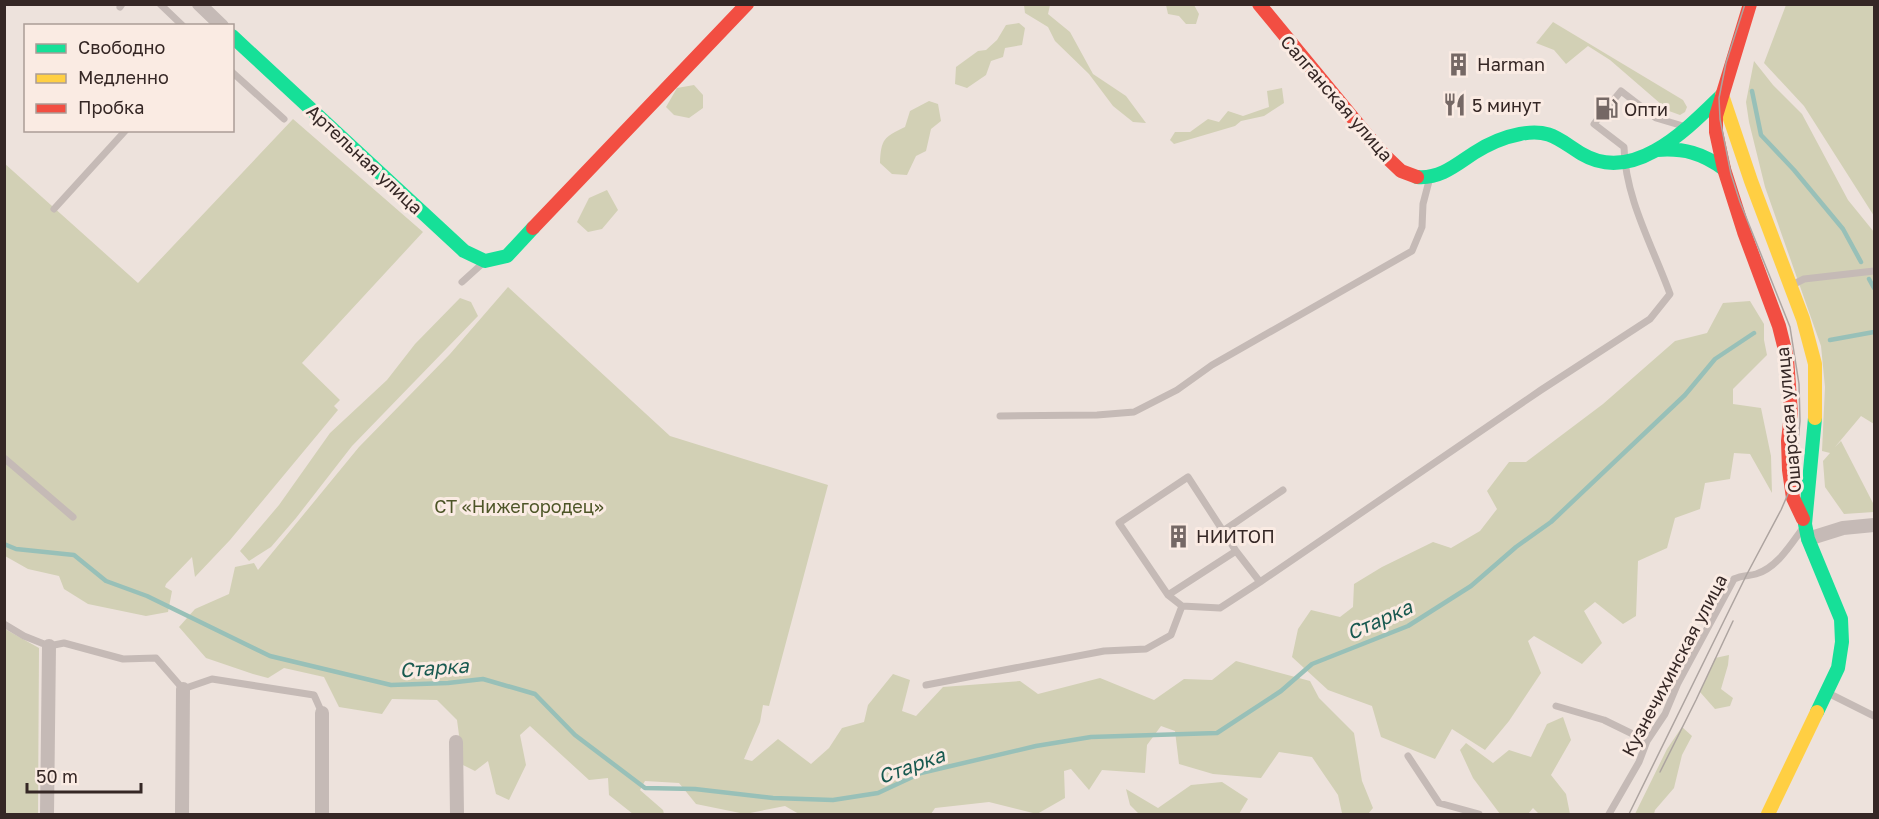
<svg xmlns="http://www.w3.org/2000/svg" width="1879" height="819" font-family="'Golos Text',sans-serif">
<rect width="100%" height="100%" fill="#ede2dc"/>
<path fill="#d2d0b5" d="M1024,5h26l-2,9 22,18 23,42 33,22 20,27 -13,-1 -20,-16 -24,-32 -34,-33 -7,-14 -23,-14z
M1166,5h28l5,9 -3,10h-10l-7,-8 -11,-2z
M1786,5h88v211l-70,-110 -40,-43z
M1553,22l130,78 4,7 -2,5 -5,3 -11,-4 -59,-51 -22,-14 -22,18 -12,-14 -18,-7z
M1019,23l6,5 -3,17 -17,3 -2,9 -12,4 -5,14 -19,13 -12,-4 1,-17 22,-16 8,-1 11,-10 9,-15z
M1754,61l19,24 29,29 46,86 26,32v192l-13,-8 -26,31 6,-6 33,64v7l-30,2 -19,-27 -2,-26 7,-8 -8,-2 3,-64 -4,-41 -56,-159 -16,-65 -3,-20z
M694,85l9,10v13l-14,10 -15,-3 -8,-8 11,-19z
M1282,88l2,15 -20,13 -23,5 -6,5 -61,18 -4,-4 5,-8h15l18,-13 11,3 9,-11 15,5 26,-9 -2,-16z
M929,101l9,3 3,17 -10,8 -5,22 -10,5 -9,19 -15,-1 -12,-11c1,-24 4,-26 25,-36l5,-16z
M293,119l130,113 -121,131 38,37 -6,6 4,4 -108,130 -35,37 -3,-20 -26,27 -1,3 7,4 -4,21 -22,4 -58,-12 -24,-15 -5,-13 -31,-7 -23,-13 -1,-393 134,120z
M607,190l11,20 -16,19 -14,3 -11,-10 12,-24z
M508,287l162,149 158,49 -59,221 -6,-1 -3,17 -16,37 8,2 26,-22 33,25 18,-16 13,-20 22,-6 4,-17 25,-31 17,6 -8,31 14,5 27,-29 77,-6 18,13 62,-16 54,22 30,-21 28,1 24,-19 74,20 9,17 35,35 8,48 11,27 -5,6 -26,-1 -4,-18 -26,-38 -33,-5 -18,26 -48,-4 -34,-10 -4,-33 -14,-5 -14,19 -2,28 -43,-3 -13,20 -18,-21 -7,2 1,27 -28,16 -48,-12 -54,6 -4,6h-132l-14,-8 -40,8 -49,-10 -17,-21 -34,-2 -5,9 23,20 1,4h-31l-24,-19 -1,-17 -19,2 -59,-54 -10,9 6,30 -17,35 -13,-6 -8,-33 -13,10 -12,-6 -6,-45 -20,-20 -45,-1 -10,15 -43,-7 -15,-30 -40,-9 -16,10 -15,-4 -47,-16 -27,-31 16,-18 34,-15 6,-27 19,-4 4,7 101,-123 91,-93z
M460,298l11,4 7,14 -126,130 -56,72 -25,29 -22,14 -9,-10 39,-46 51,-72 57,-53 28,-36z
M1750,301l14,23v16l3,15 -34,34v15l28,4 10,48 1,37 -22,-39 -16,-1 -4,26 -25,4 -5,26 -25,9 -8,30 -29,13 -2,55 -13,8 -28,-22 -11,9 18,32 -20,21 -48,-28 -6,5 13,32 -32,48 -24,29 -33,-21 -17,30 -54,-22 -9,-31 -44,-16 -36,-33 6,-28 13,-19 29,7 13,-10 1,-23 28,-17 51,-25 18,6 29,-17 17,-22 -10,-18 22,-29h17l77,-58 72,-63 32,-8 16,-30z
M5,629l34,19 -1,166h-33z
M1729,655l-1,10 -7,24 12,9 -3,8 -15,3 -15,-17 15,-34z
M1563,717l8,23 -20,35 15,19 4,20h-31l-6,-6 -5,6h-28l-27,-36 -13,-28 6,-7 27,20 16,-13 22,7 16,-33z
M1682,727l10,9 -10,19 -8,33 -19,22 -1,4h-19l32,-65z
M1222,782l26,17 -9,15h-100l-9,-9 -4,-16 32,19 33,-23z"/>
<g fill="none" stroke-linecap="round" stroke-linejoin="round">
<path stroke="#98c0b8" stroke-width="4.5" d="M1752,91l9,44 33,35 49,59 18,33
M1869,279l5,9
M1830,340l44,-8
M4,544l12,5 58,6 32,26 41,15 123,60 121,29 57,-2 35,-4 52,15 40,41 70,53 50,1 78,9 60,2 45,-7 43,-20 115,-27 55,-9 126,-4 64,-42 31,-27 96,-38 63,-40 45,-39 35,-25 134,-127 30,-36 39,-26"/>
<path stroke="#c5bab6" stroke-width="7" d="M160,4l23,22
M120,7l2,-3
M232,72l52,47
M1612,102l9,-11 35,27 27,8
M54,209l72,-79
M462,282l21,-19
M1792,285l12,-6 70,-8
M1000,416l97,-1 37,-3 43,-22 35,-25 200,-114 10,-24 1,-23 6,-23
M4,458l69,59
M1223,531l60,-41
M1260,582l-24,-31 -48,-74 -69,46 49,72 14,11 38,2 40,-26 281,-192 109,-71 20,-25c-17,-47 -45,-96 -46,-147l-30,-23 6,-8
M1168,595l68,-44
M4,624l20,12 25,10 15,-3 59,16 33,-1 27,31 29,-10 102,16 8,18
M926,685l178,-34 42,-2 25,-14 11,-29
M1828,693l46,23
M1556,706l48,14 43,21
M1408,756l31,47 40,11
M1609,814l30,-52 8,-21 18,-27 13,-31 56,-104c8,-4 15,-3 22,-5 21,-6 35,-30 47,-46"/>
<path stroke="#c5bab6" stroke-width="14" d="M199,4l23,22
M1808,539l35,-11 31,-3
M456,742l1,72
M47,814l2,-168
M182,814l1,-125
M322,814v-101"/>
<path stroke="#16e098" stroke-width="14" d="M232,36l232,215 21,10 22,-5 26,-28
M1657,150c27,-2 45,3 67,19
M1417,177c23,2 39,-12 57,-24 14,-9 30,-16 46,-19 30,-6 39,6 62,20 52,31 106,-26 140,-59
M1815,418l-10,106 3,15 33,80 1,23 -4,26 -21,44"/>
<path stroke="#ffcf43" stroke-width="14" d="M1722,95l29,86 52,138 12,45v54
M1768,814l49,-102"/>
<path stroke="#f24e42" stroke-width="14" d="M1259,4l121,147 21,20 16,6
M1750,4l-34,112v16l8,37 20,63 35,94 8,32 4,56 -3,27 1,29 4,28 10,21
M533,228l214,-224"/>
<path stroke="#ada4a0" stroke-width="1.5" d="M1660,772l36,-72 37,-79
M1629,814l118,-240 34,-64 10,-23 6,-35 3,-31 -1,-37 -9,-57 -50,-125 -9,-28 -11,-55 -1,-21 7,-35 19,-59"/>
</g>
<defs>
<symbol id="building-bare" viewBox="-9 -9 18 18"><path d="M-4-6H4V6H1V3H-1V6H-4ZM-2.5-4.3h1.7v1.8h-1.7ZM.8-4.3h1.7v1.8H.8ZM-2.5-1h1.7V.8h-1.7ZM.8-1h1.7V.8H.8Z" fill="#756865" stroke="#faebe3" stroke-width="2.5" paint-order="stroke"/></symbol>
<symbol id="restaurant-bare" viewBox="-9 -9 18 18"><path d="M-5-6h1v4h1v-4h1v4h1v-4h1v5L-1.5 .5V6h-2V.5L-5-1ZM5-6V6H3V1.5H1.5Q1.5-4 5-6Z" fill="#756865" stroke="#faebe3" stroke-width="2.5" paint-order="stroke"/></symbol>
<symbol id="fuel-bare" viewBox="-9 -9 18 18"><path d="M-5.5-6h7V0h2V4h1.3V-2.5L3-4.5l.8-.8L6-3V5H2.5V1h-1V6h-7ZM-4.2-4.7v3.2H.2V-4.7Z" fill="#756865" stroke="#faebe3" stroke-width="2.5" paint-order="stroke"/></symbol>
</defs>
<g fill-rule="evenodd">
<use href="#building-bare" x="1442" y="48" width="33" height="33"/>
<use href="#restaurant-bare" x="1438" y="88" width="33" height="33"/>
<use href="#fuel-bare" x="1590" y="92" width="33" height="33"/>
<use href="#building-bare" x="1162" y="520" width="33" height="33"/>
</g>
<g text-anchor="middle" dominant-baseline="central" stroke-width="6" stroke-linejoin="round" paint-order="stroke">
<g font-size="18" fill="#352725" stroke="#faebe3" text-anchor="start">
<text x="1477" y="64">Harman</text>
<text x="1472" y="105">5 минут</text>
<text x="1624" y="109">Опти</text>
<text x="1196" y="536">НИИТОП</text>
</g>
<g font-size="18" fill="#352725" stroke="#faebe3">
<text transform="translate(1337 98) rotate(49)">Салганская улица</text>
<text transform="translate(365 159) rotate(43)">Артельная улица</text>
<text transform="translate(1788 420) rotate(-95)">Ошарская улица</text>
<text transform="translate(1674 665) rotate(-62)">Кузнечихинская улица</text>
</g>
<g font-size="18" fill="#4d5527" stroke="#faebe3">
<text x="519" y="506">СТ «Нижегородец»</text>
</g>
<g font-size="20" font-style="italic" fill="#185950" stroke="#faebe3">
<text transform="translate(1379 619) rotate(-24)">Старка</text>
<text transform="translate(434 667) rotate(-4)">Старка</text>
<text transform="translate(911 765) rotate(-20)">Старка</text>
</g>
</g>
<rect width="1879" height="819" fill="none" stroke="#352725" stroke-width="12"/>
<rect x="24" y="24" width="210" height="108" fill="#faebe3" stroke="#ab9d97" stroke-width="1.5"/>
<rect x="36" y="44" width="30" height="9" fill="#16e098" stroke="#ab9d97" stroke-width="1.5"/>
<text x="78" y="54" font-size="18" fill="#352725">Свободно</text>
<rect x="36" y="74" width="30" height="9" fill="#ffcf43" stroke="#ab9d97" stroke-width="1.5"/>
<text x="78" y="84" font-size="18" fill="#352725">Медленно</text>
<rect x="36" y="104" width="30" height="9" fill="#f24e42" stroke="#ab9d97" stroke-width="1.5"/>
<text x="78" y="114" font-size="18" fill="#352725">Пробка</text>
<path d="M27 783v9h114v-9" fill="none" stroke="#352725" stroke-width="3"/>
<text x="36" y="783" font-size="18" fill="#352725" stroke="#faebe3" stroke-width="4.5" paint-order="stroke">50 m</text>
</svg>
